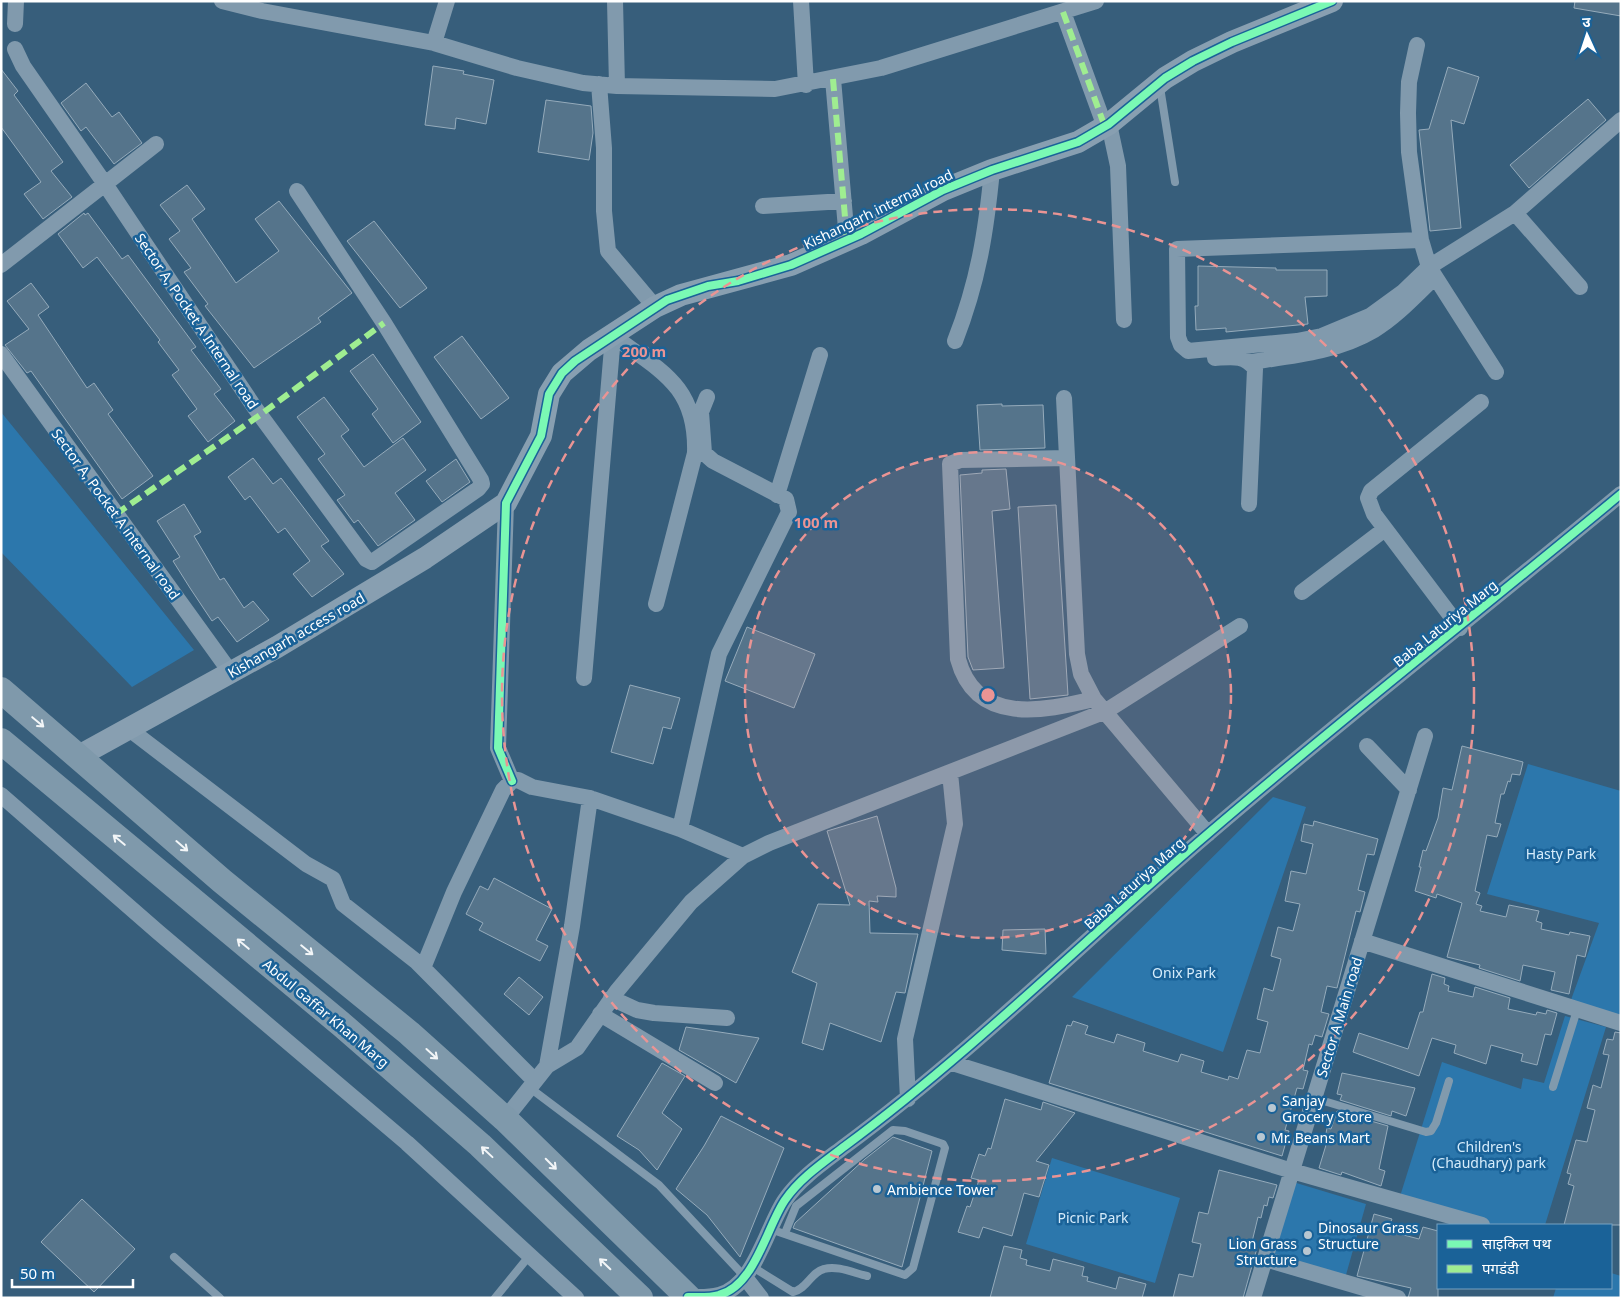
<svg xmlns="http://www.w3.org/2000/svg" width="1622" height="1299" font-family="'Noto Sans','Noto Sans Devanagari',sans-serif">
<rect width="100%" height="100%" fill="#375e7b"/>
<path fill="#2c77ac" d="M1,412l193,238 -62,37 -131,-135z
M1528,764l93,27v231l-53,-14 31,-85 -112,-29z
M1273,797l33,10 -83,245 -151,-55z
M1565,1016l41,11 -61,198h-85l-63,-19 45,-144 79,27 2,-11 21,5z
M1052,1158l128,40 -25,85 -129,-39z
M1293,1182l73,22 -24,85 -74,-21z
M1611,1273l10,3v22h-68l3,-10h55z"/>
<path fill="#55748b" stroke="#95abbb" d="M1575,1h46v15l-47,-8z
M433,66l31,5 -1,3 31,6 -8,44 -30,-6 -1,11 -30,-4z
M1448,67l31,10 -15,47 -13,-4 10,108 -31,3 -11,-101 10,-1z
M1,69l17,22 -4,4 49,67 -12,9 21,26 -29,22 -19,-25 17,-12 -40,-55z
M86,83l26,34 7,-5 23,31 -28,21 -28,-37 -5,4 -20,-28z
M1588,99l18,21 -77,68 -19,-23z
M546,100l45,6 2,27 -4,27 -51,-8z
M187,185l18,24 -13,10 44,64 43,-32 -24,-32 24,-18 73,92 -34,25 3,4 -67,46 -49,-62 3,-2 -24,-32 7,-4 -22,-29 11,-8 -20,-26z
M84,213l1,2 3,-2 34,46 6,-4 68,92 -5,3 30,39 -7,5 21,27 -27,21 -20,-26 9,-7 -25,-34 7,-5 -21,-28 2,-2 -63,-83 -14,11 -25,-34z
M374,221l53,67 -27,20 -53,-67z
M1198,266l78,2v2h51v26l-22,1 3,27 -82,8v-4l-30,2 -1,-24h3z
M31,283l18,24 -11,8 49,73 7,-5 19,27 -5,4 45,62 -31,23 -91,-128 -4,2 -22,-28 24,-16 -22,-28z
M462,336l47,62 -28,21 -47,-62z
M373,354l48,68 -28,21 -21,-29 6,-5 -28,-38z
M324,397l25,33 -8,6 23,31 39,-29 23,32 -31,23 20,27 -37,26 -20,-26 -4,3 -17,-23 8,-5 -27,-36 7,-5 -28,-37z
M1002,404v2l41,-1 2,43 -65,2 -3,-45z
M253,458l20,26 8,-6 48,63 -8,5 23,28 -32,23 -19,-23 17,-13 -25,-33 -7,5 -28,-37 -5,4 -17,-23z
M456,459l14,23 -28,20 -16,-21z
M1006,469l4,40 -18,2 12,157 -31,2 -5,-13 -8,-182 22,-2v-3z
M184,504l17,28 -7,4 26,44 4,-2 20,30 9,-7 16,19 -32,22 -19,-25 -6,4 -22,-33 -17,-27 7,-4 -23,-36z
M1056,505l12,190 -38,4 -12,-192z
M747,627l68,27 -21,54 -69,-27z
M630,685l50,13 -9,31 -8,-2 -10,37 -42,-12z
M1462,746l61,16 -3,13 -8,-1 -2,8 -2,-1 -4,13h-3l-6,29 6,1 -4,13 -10,-2 -12,56 5,2 -4,11 6,2 -2,5 26,6 3,-12 30,6 -3,10 6,2 -1,6 28,6 1,-3 20,4 -5,21 -8,-2 -8,39 -18,-4 4,-18 -32,-7 -3,16 -41,-13 1,-3 -33,-8 15,-54 -25,-9 -1,4 -21,-7 6,-24h-2l4,-17 3,1 12,-33 5,-30 9,2z
M877,816l19,72v9l-19,-1 1,6 -9,-1 1,32 48,1 -13,59 -9,-1 -15,50 -51,-19 -7,27 -21,-7 15,-60 -25,-11 26,-68 32,1 -23,-74z
M1314,821l64,18 -4,16 -7,-1 -9,36 7,2 -5,20 -4,-1 -19,77 -10,-2 -6,26 8,2 -7,23 -7,-2 -3,10 -3,-1 -6,26 5,1 -5,18 -6,-1 -12,42 4,1 -7,25 -233,-73 18,-58 4,1 2,-5 15,5 -3,8 29,9 3,-9 28,9 -2,8 35,11 3,-8 23,7 -3,11 27,8 1,-4 9,3 9,-29 13,3 8,-31 -11,-3 7,-31 9,3 8,-32 -10,-3 7,-29 15,4 7,-27 -15,-3 6,-30 15,3 7,-30 -12,-3 3,-17 9,2z
M494,878l58,31 -16,31 12,6 -8,15 -61,-31 4,-7 -17,-9 14,-28 8,4z
M1045,929l1,25 -44,-4 1,-20z
M1432,974l13,4 -1,6 5,2 -1,5 25,6 2,-10 35,11 -2,11 28,6 1,-3 9,2 1,-4 10,3 -6,22 -6,-1 -8,31 -16,-4 2,-7 -32,-9 -5,19 -32,-11 2,-8 -24,-7 -13,38 -66,-24 6,-19 49,16 12,-37h3z
M519,977l24,20 -14,18 -25,-21z
M686,1027l73,11 -23,45 -57,-33z
M1615,1032l6,1v192h-57l10,-39 -6,-2 3,-10 -4,-1 9,-33 11,2 8,-32 -8,-2 6,-23 8,3 8,-33 -6,-1 4,-15 6,1z
M662,1063l23,13 -23,37 20,16 -25,41 -18,-20 -22,-14z
M1342,1073l73,15 -9,28 -14,-5 -1,5 -51,-16 2,-5 -5,-1z
M1005,1099l36,11 2,-8 32,11 -39,48 13,4 -10,32 -15,-4 -12,43 -29,-9 -4,11 -21,-6 9,-26 3,1 9,-27 -8,-2 8,-24 6,2 3,-8 3,1z
M1337,1111l51,15 -9,43 6,2 -4,15 -39,-14 -1,3 -22,-7 7,-23 -2,-1 3,-16 4,1z
M721,1116l63,32 -44,109 -33,-42 -31,-26 28,-43z
M893,1137l39,14 -30,116 -109,-39 2,-5 70,-64z
M1219,1170l58,15 -4,13 -4,-1 -2,9 -3,-1 -3,13 -3,-1 -7,29 6,2 -14,50h-70l6,-24 14,3 8,-33 -9,-2 7,-30 9,2z
M82,1199l53,50 -41,43 -53,-50z
M1374,1214l18,5 -3,7 8,2 -1,5 23,6 4,-12 15,4v67h-30l3,-10 -54,-12z
M1004,1246l18,4 -2,8 7,2 -1,5 24,6 3,-12 31,8 -2,9 6,1 -1,4 29,8 3,-12 27,7 -4,14h-152z"/>
<g fill="none" stroke-linecap="round" stroke-linejoin="round">
<path stroke="#819aad" stroke-width="8" d="M1160,87l15,95
M1553,1087l24,-77
M530,1088l129,97 85,91
M1314,1098l112,34 5,-1 5,-8 13,-42
M770,1229l135,46 8,-7 32,-120 -2,-4 -38,-13 -12,-1 -97,76 -11,27
M174,1257l46,41
M751,1266l42,26c14,-3 18,-20 31,-23 13,-4 30,4 43,7
M495,1298l35,-43"/>
<path stroke="#819aad" stroke-width="16" d="M222,1l40,10 172,32 83,25 66,15 34,3 158,3 106,-21 215,-67
M615,1l2,85
M801,1l5,84
M1063,12l42,115
M15,24l1,-23
M434,43l13,-42
M1417,45l-8,37 -1,31 1,39 12,88 8,27 67,105
M15,49l8,17 82,118 51,-40
M833,79l14,161
M599,84l5,64v63l4,40 47,56
M1109,124l9,42 6,154
M763,206l81,-5
M1515,213l65,74
M1421,240l-244,9 1,88 3,8 7,6 109,-10 25,-5 48,-20 33,-24 26,-25 86,-54 106,-93
M1,265l104,-81 150,224 111,151 6,3 106,-73 4,-5 -1,-4 -97,-157 -87,-132
M613,336c48,35 84,50 82,117l-39,151
M955,341c23,-59 31,-108 37,-171
M1,354l230,319
M1215,358c16,-1 30,-4 40,11l-6,135
M1251,362c41,-6 86,-10 123,-32 22,-13 42,-35 61,-53
M1064,398l13,256 4,20 13,25 114,135
M1067,458l-107,2 -10,4 8,195c18,67 86,52 136,40
M777,495l43,-140
M506,503l-8,245 14,33
M1302,592l83,-63
M1460,628l-86,-114 -6,-16 3,-7 110,-89
M584,678l29,-342
M129,729l177,135 27,15 10,25 74,58 118,119
M1367,746l42,44
M1,795l157,137 249,211 169,155
M680,829l39,-175 70,-142 -3,-13 -73,-38 -9,-8 -3,-41 6,-15
M1362,941l259,82
M423,968l31,-76 49,-102 9,-9 6,-1 14,7 58,11 90,31 63,27
M611,998l26,12 17,3 73,5
M600,1014l115,69
M952,1063l340,108 190,54
M547,1066l25,-140 18,-128
M908,1099l-3,-60 50,-215 -5,-51
M505,1119l42,-53 30,-18 40,-57 74,-89 52,-46 26,-13 337,-132 134,-85
M1265,1259l133,39
M744,1276l17,22
M688,1297c10,0 21,1 31,-2 36,-9 48,-69 66,-95 15,-22 39,-38 60,-54 130,-96 243,-210 365,-314 135,-116 275,-225 411,-338
M1253,1298l172,-562"/>
<path stroke="#889fb1" stroke-width="22" d="M79,756l198,-109 148,-89 81,-55 35,-67 8,-42 13,-21 27,-23 66,-43 26,-12 110,-30 70,-31 82,-44 49,-20 86,-28 31,-18 56,-46 28,-17 39,-19 100,-41"/>
<path stroke="#7f99ab" stroke-width="26" d="M1,690l221,191 187,152 96,86 184,179
M1,741l340,283 139,121 160,153"/>
<path stroke="#9fed91" stroke-width="6" stroke-dasharray="12 6" stroke-linecap="butt" d="M1063,12l42,115
M833,79l14,161
M116,514l144,-99 124,-92"/>
<defs>
<path id="cycleway" d="M512,781l-14,-33 8,-245 35,-67 8,-42 13,-21 13,-12 92,-61 41,-14 30,-5 53,-16 70,-31 82,-44 49,-20 86,-28 31,-18 56,-46 28,-17 39,-19 100,-41
M688,1297c10,0 21,1 31,-2 36,-9 48,-69 66,-95 15,-22 39,-38 60,-54 130,-96 243,-210 365,-314 135,-116 275,-225 411,-338"/>
</defs>
<use href="#cycleway" stroke="#1a6298" stroke-width="11"/>
<use href="#cycleway" stroke="#7af9b4" stroke-width="8"/>
</g>
<defs><path id="oneway-shaft" d="M-6 0H5M1.5-3L5.5 0L1.5 3" fill="none" stroke-width="1.6" stroke-linecap="round" stroke-linejoin="round" transform="scale(1.25)"/></defs>
<g stroke="#f2f5f7">
<use href="#oneway-shaft" transform="translate(38 722) rotate(40)"/>
<use href="#oneway-shaft" transform="translate(119 840) rotate(-140)"/>
<use href="#oneway-shaft" transform="translate(182 846) rotate(41)"/>
<use href="#oneway-shaft" transform="translate(243 944) rotate(-140)"/>
<use href="#oneway-shaft" transform="translate(307 950) rotate(39)"/>
<use href="#oneway-shaft" transform="translate(432 1054) rotate(42)"/>
<use href="#oneway-shaft" transform="translate(487 1152) rotate(-137)"/>
<use href="#oneway-shaft" transform="translate(551 1164) rotate(45)"/>
<use href="#oneway-shaft" transform="translate(605 1264) rotate(-136)"/>
</g>
<circle cx="988" cy="695" r="243" fill="#ea9494" fill-opacity=".12"/>
<g fill="none" stroke="#ea9494" stroke-width="2.5" stroke-dasharray="9 6">
<circle cx="988" cy="695" r="243"/>
<circle cx="988" cy="695" r="486"/>
</g>
<g fill="#b9c7d1" stroke="#1a6298" stroke-width="2">
<circle cx="1272" cy="1108" r="5"/>
<circle cx="1261" cy="1137" r="5"/>
<circle cx="877" cy="1189" r="5"/>
<circle cx="1308" cy="1235" r="5"/>
<circle cx="1307" cy="1251" r="5"/>
</g>
<g text-anchor="middle" dominant-baseline="central" stroke-width="5" stroke-linejoin="round" paint-order="stroke">
<g font-size="14" fill="#fff" stroke="#1a6298">
<text transform="translate(878 209) rotate(-26)">Kishangarh internal road</text>
<text transform="translate(197 321) rotate(56)">Sector A, Pocket A Internal road</text>
<text transform="translate(116 514) rotate(54)">Sector A, Pocket A internal road</text>
<text transform="translate(1445 623) rotate(-39)">Baba Laturiya Marg</text>
<text transform="translate(296 635) rotate(-30)">Kishangarh access road</text>
<text transform="translate(1134 883) rotate(-42)">Baba Laturiya Marg</text>
<text transform="translate(326 1013) rotate(40)">Abdul Gaffar Khan Marg</text>
<text transform="translate(1339 1017) rotate(-73)">Sector A Main road</text>
</g>
<g font-size="14" fill="#d6ecfb" stroke="#1a6298">
<text x="1561" y="853">Hasty Park</text>
<text x="1184" y="972">Onix Park</text>
<text x="1489" y="1146">Children's<tspan x="1489" dy="16">(Chaudhary) park</tspan></text>
<text x="1093" y="1217">Picnic Park</text>
</g>
<g font-size="14" fill="#fff" stroke="#1a6298" text-anchor="start">
<text x="1282" y="1100">Sanjay<tspan x="1282" dy="16">Grocery Store</tspan></text>
<text x="1271" y="1137">Mr. Beans Mart</text>
<text x="887" y="1189">Ambience Tower</text>
<text x="1318" y="1227">Dinosaur Grass<tspan x="1318" dy="16">Structure</tspan></text>
<text x="1297" y="1243" text-anchor="end">Lion Grass<tspan x="1297" dy="16">Structure</tspan></text>
</g>
</g>
<circle cx="988" cy="695" r="8" fill="#ea9494" stroke="#1a6298" stroke-width="2.5"/>
<g font-size="15" text-anchor="middle" font-weight="bold" fill="#ea9494" stroke="#1a6298" stroke-width="5" stroke-linejoin="round" paint-order="stroke">
<text x="644" y="357">200 m</text>
<text x="816" y="528">100 m</text>
</g>
<rect width="1622" height="1299" fill="none" stroke="#ffffff" stroke-width="5"/>
<rect x="1437" y="1224" width="175" height="65" fill="#1a6298" stroke="#76a1c1"/>
<rect x="1447" y="1240" width="25" height="8" fill="#7af9b4" stroke="#76a1c1"/>
<text x="1482" y="1249" font-size="15" fill="#ffffff">साइकिल पथ</text>
<rect x="1447" y="1265" width="25" height="8" fill="#9fed91" stroke="#76a1c1"/>
<text x="1482" y="1274" font-size="15" fill="#ffffff">पगडंडी</text>
<g transform="translate(1587 35) rotate(357)" stroke="#1a6298" stroke-width="4" paint-order="stroke">
<path d="M0-4L9 19L0 12L-9 19Z" fill="#ffffff"/>
<text y="-8" font-size="14" font-weight="bold" text-anchor="middle" fill="#ffffff">उ</text>
</g>
<path d="M12 1279v8h121v-8" fill="none" stroke="#ffffff" stroke-width="2.5"/>
<text x="20" y="1279" font-size="15" fill="#ffffff" stroke="#1a6298" stroke-width="4" paint-order="stroke">50 m</text>
</svg>
